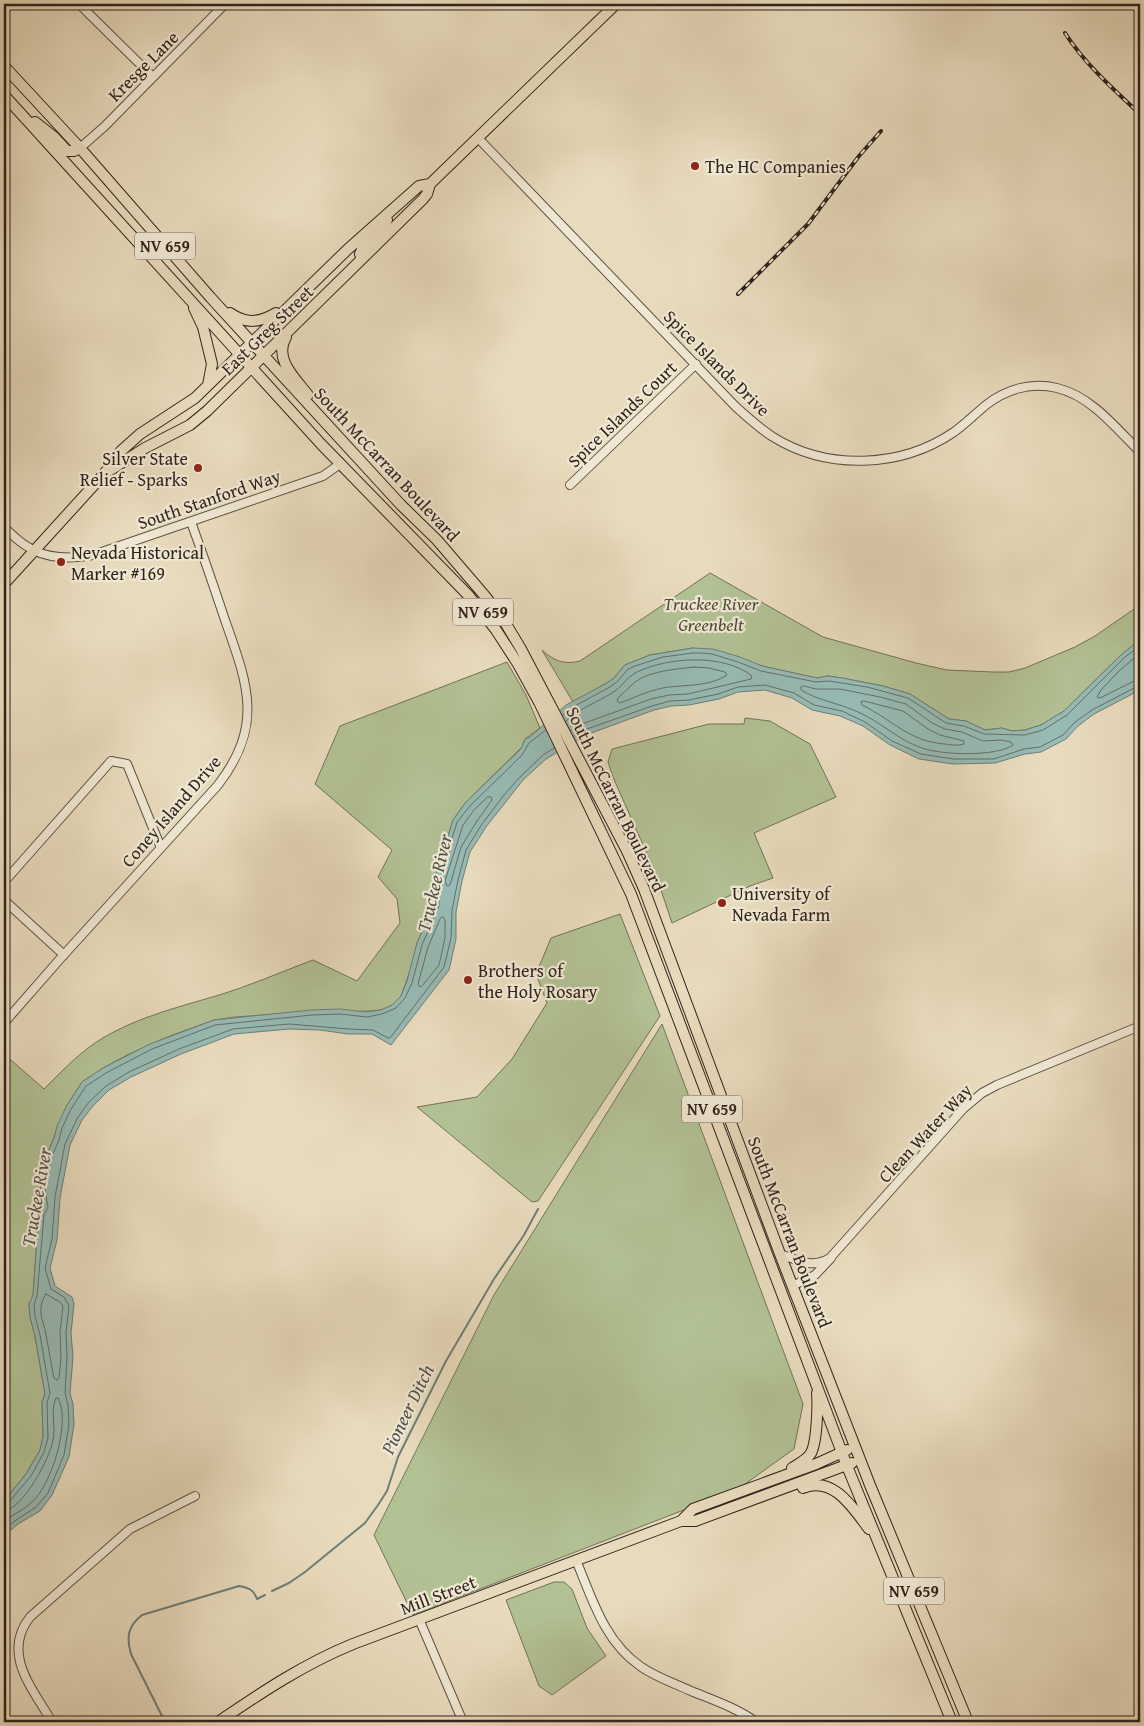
<svg xmlns="http://www.w3.org/2000/svg" width="1144" height="1726" font-family="'Gentium Book Plus',serif">
<rect width="100%" height="100%" fill="#e8dbbd"/>
<filter id="stains"><feTurbulence type="fractalNoise" baseFrequency=".004" numOctaves="4"/><feColorMatrix values="0 0 0 0 .2 0 0 0 0 .09 0 0 0 0 .02 0 0 0 .5 -.17"/></filter>
<radialGradient id="worn" r=".72"><stop offset=".6" stop-color="#630" stop-opacity="0"/><stop offset="1" stop-color="#630" stop-opacity=".3"/></radialGradient>
<path fill="#b2c194" stroke="#727258" d="M710,573l113,64 93,26 31,7 46,2h16l16,-4 50,-21 20,-11 45,-31v35l-18,14 -58,57 -23,14 -16,5 -13,1 -10,-3 -17,2 -19,-9 -17,-2 -39,-25 -27,-8 -41,-8 -14,-2 -11,2 -55,-12 -69,-18 -43,7 -25,10 -11,13 -7,5 -34,19 -31,-52c12,11 22,15 38,11z
M507,662l19,33 14,33 -15,11 -3,8 -56,55 -13,18 -19,60v24l-17,39 -3,17 -13,36 -9,9 -11,5 -12,1 -90,3 -44,3 -21,3 -44,16 -41,18 -26,14 -21,14 -16,25 -22,55 -4,39 3,6 -6,31 -4,58 -4,8 1,13 5,19 10,58 -3,8 1,35 -3,13 -14,24 -22,27v-359l3,-5 -3,-3v-80l40,35c16,-16 32,-33 51,-46 36,-24 80,-35 121,-47 33,-10 65,-24 97,-36l44,21 43,-58 -3,-24 -19,-22 14,-27 -77,-66 25,-58z
M745,718l25,3 40,23 26,53 -82,36 19,45 -23,8 -78,37 -17,-51 -42,-95 -5,-15 4,-13 97,-25h35z
M620,914l40,102 -122,185 -6,1 -115,-95 60,-10 35,-38 35,-56 -11,-29 15,-36z
M662,1024l141,380 -9,45 -56,40 -325,126 -39,-80 120,-240z
M554,1582h10l8,7 15,39 19,28 -54,39 -13,-9 -33,-86z"/>
<path fill="#97bbb5" stroke="#6e7e78" d="M1140,640v50l-46,24 -16,12 -12,13 -25,13 -16,2 -30,9 -42,1 -34,-5 -29,-14 -27,-19 -23,-10 -28,-6 -20,-12 -27,-8 -27,2 -19,7 -30,6 -18,1 -17,4 -68,25 -40,24 -23,21 -37,47 -16,25 -8,29 -6,31v27l-7,31 -58,75 -19,-11h-24l-28,-4 -31,-1 -55,5 -53,20 -50,23 -22,13 -16,16 -11,14 -12,25 -10,53 -3,42 -7,28 5,18 17,11 2,7 -3,29 2,24 -3,36 3,11 1,20 -5,33 -17,38 -12,16 -22,13 -14,12v-35l22,-27 14,-24 3,-13 -1,-35 3,-8 -10,-58 -5,-19 -1,-13 4,-9 6,-83 4,-5 -3,-6v-11l4,-28 10,-24 3,-12 9,-19 16,-25 21,-14 47,-24 64,-24 97,-10 29,-1 26,3 15,-2 11,-5 9,-9 6,-15 10,-38 17,-39v-24l19,-60 13,-18 53,-51 3,-4 3,-8 5,-2 36,-32 41,-22 7,-5 11,-13 25,-10 43,-7 20,1 27,8 22,9 55,12 11,-2 14,2 41,8 27,8 39,25 17,2 19,9 17,-2 10,3 13,-1 16,-5 23,-14 58,-57z"/>
<g fill="none" stroke-linecap="round" stroke-linejoin="round">
<path stroke="#646f68" stroke-width="1" d="M1140,653l-22,19 -17,18 -4,7 3,1 34,-17 6,-1
M694,667l15,1 16,4 2,3c-16,11 -40,10 -58,12 -17,2 -33,10 -49,16l-3,-2 1,-3c6,-5 11,-11 17,-16 14,-11 42,-13 59,-15z
M804,686l12,3h24l40,8 26,7 26,19 13,6 17,3 21,9 18,-1 10,2 2,3c-17,12 -72,10 -91,3 -24,-8 -41,-26 -64,-36 -19,-9 -39,-11 -57,-22v-3z
M864,701l39,10 25,18 12,6 24,6v3c-6,2 -13,1 -19,0 -35,-2 -54,-25 -83,-39l-1,-3z
M563,715l6,-6 41,-22 8,-6 10,-12 7,-3 28,-9 30,-4h9l10,1 26,8 23,9 55,11 13,-1 38,6 41,11 38,25 18,3 20,8 41,1 18,-5 24,-15 58,-58 15,-11
M566,721c13,-12 31,-19 46,-28 9,-5 14,-15 23,-20 31,-16 88,-20 117,3l-1,3 -63,15 -19,1 -18,4 -69,25 -11,7
M574,736l10,-6 68,-24 18,-5 19,-1 29,-6 20,-7 27,-2 29,8 20,12 28,6 23,11 27,19 29,13 32,5h41l30,-10 16,-2 23,-12 12,-13 17,-12 44,-23 4,-1
M488,797h3l1,3 -15,21 -16,26 -11,38 -3,1 -2,-5 18,-56 11,-15z
M443,917l2,3v18l-6,27 -17,21 -2,1 -2,-3 10,-37 12,-28z
M46,1294l14,8 3,4 -3,26 1,25 -2,21 -2,2 -3,-2c-3,-14 -5,-28 -8,-43 -1,-9 -6,-17 -5,-27 0,-5 2,-10 5,-14z
M4,1504l5,-2 22,-26 13,-24 4,-14 -1,-35 3,-10 -10,-58 -5,-19 -1,-11 3,-9 7,-81 4,-8 -3,-17 4,-27 10,-23 3,-12 9,-19 15,-23 20,-13 46,-24 63,-24 97,-10 28,-1 27,3 15,-3 14,-6 9,-10 7,-15 10,-38 17,-39v-25l18,-59 13,-16 52,-51 7,-12 17,-13
M4,1511c19,-2 46,-53 49,-71 3,-13 -3,-30 3,-42h2c13,24 -6,86 -26,104 -8,8 -19,12 -28,20
M4,1530l12,-10 20,-13 12,-14 16,-38 5,-31 -1,-19 -3,-12 2,-36 -1,-25 3,-26 -5,-9 -13,-8 -6,-21 7,-29 3,-42 10,-53 13,-27 11,-15 17,-16 23,-14 50,-23 54,-20 56,-5 60,5 24,1 15,8h2l54,-71 7,-29 1,-28 6,-30 8,-30 16,-26 22,-29 16,-18 23,-22 11,-7"/>
<path stroke="#6e7e78" stroke-width="2" d="M272,1591l17,-8 16,-11 60,-49 13,-18 9,-14 11,-34 48,-96 48,-82 30,-44 14,-26
M165,1722l-34,-68c-5,-17 -3,-28 11,-39l97,-29c10,2 14,3 18,13l8,-4"/>
<defs>
<path id="minor" d="M79,4l74,73
M478,138l257,268c12,11 24,22 38,31 55,34 128,31 181,-5 11,-8 21,-18 32,-27 20,-16 45,-23 71,-17 34,8 59,40 83,64
M80,148l25,-22 120,-122
M570,485l126,-121
M4,527c7,7 15,15 24,20 18,12 44,12 65,8l230,-79 17,-12
M4,882l107,-121 16,3 34,84
M4,900l60,55
M4,1023l56,-64 158,-174c46,-60 30,-100 7,-165 -11,-33 -22,-65 -34,-98
M780,1254c17,6 32,15 50,4l133,-149 19,-16 15,-8 143,-59
M792,1286l23,-11 16,-17
M576,1560c16,38 28,81 64,106 15,11 34,17 51,25 22,9 46,17 65,31
M419,1619l44,103
M52,1722c-19,-33 -51,-68 -22,-105l100,-88 65,-33"/>
<path id="major" d="M4,66l76,82 131,150 190,207 36,35 48,56 18,23 18,30 106,202 17,38 136,365 90,231 98,237
M4,95l317,349 148,152 27,34 22,34 21,38 92,192 216,572 105,256
M35,122l19,15 13,14h7l6,-3
M362,259l-2,-5c4,-13 19,-22 27,-34
M194,308l9,19 9,37 -4,21
M230,313c16,11 29,10 46,0
M286,337c-13,22 10,42 22,58
M104,474l41,-26 45,-23 17,-14 216,-212 4,-5 3,-10 186,-180
M4,584l100,-110 17,-23 19,-17 55,-36 153,-149 71,-63 11,-2
M792,1468c6,-4 15,-8 19,-15 6,-11 7,-47 6,-60
M803,1488c30,-13 50,20 66,41
M681,1521l12,-12 123,-45 31,-14
M218,1722c44,-30 86,-58 135,-78l328,-123h14l157,-58"/>
</defs>
<use href="#minor" stroke="#5f5144" stroke-width="10"/>
<use href="#major" stroke="#31231c" stroke-width="12"/>
<use href="#minor" stroke="#f0e8d4" stroke-width="8"/>
<use href="#major" stroke="#e8dbbd" stroke-width="10"/>
<defs>
<path id="rail" d="M1009,4l2,1
M1065,33c20,31 48,56 75,81
M738,294l70,-70 51,-68 22,-25"/>
</defs>
<use href="#rail" stroke="#31231c" stroke-width="4"/>
<use href="#rail" stroke="#f0e8d4" stroke-width="2" stroke-dasharray="5.5" stroke-linecap="butt"/>
</g>
<g fill="#8f2418" stroke="#f0e8d4" stroke-width="2">
<circle cx="695" cy="166" r="5"/>
<circle cx="198" cy="468" r="5"/>
<circle cx="61" cy="562" r="5"/>
<circle cx="722" cy="903" r="5"/>
<circle cx="468" cy="980" r="5"/>
</g>
<g text-anchor="middle" dominant-baseline="central" stroke-width="4.5" stroke-linejoin="round" paint-order="stroke">
<g fill="#f0e8d4" stroke="#6a5e53" stroke-width="1">
<rect x="135" y="232.5" width="60" height="27" rx="4"/>
<rect x="453" y="598.5" width="60" height="27" rx="4"/>
<rect x="682" y="1095.5" width="60" height="27" rx="4"/>
<rect x="884" y="1577.5" width="60" height="27" rx="4"/>
</g>
<g font-size="16" font-weight="bold" fill="#31231c">
<text x="165" y="246">NV 659</text>
<text x="483" y="612">NV 659</text>
<text x="712" y="1109">NV 659</text>
<text x="914" y="1591">NV 659</text>
</g>
<g font-size="18" fill="#31231c" stroke="#f0e8d4">
<text transform="translate(143 66) rotate(-45)">Kresge Lane</text>
<text transform="translate(267 330) rotate(-44)">East Greg Street</text>
<text transform="translate(717 363) rotate(45)">Spice Islands Drive</text>
<text transform="translate(622 414) rotate(-44)">Spice Islands Court</text>
<text transform="translate(387 464) rotate(47)">South McCarran Boulevard</text>
<text transform="translate(209 499) rotate(-19)">South Stanford Way</text>
<text transform="translate(616 799) rotate(64)">South McCarran Boulevard</text>
<text transform="translate(171 811) rotate(-49)">Coney Island Drive</text>
<text transform="translate(925 1133) rotate(-47)">Clean Water Way</text>
<text transform="translate(790 1232) rotate(69)">South McCarran Boulevard</text>
<text transform="translate(438 1595) rotate(-21)">Mill Street</text>
</g>
<g font-size="18" fill="#31231c" stroke="#f0e8d4" text-anchor="start">
<text x="705" y="166">The HC Companies</text>
<text x="188" y="458" text-anchor="end">Silver State<tspan x="188" dy="21">Relief - Sparks</tspan></text>
<text x="71" y="552">Nevada Historical<tspan x="71" dy="21">Marker #169</tspan></text>
<text x="732" y="893">University of<tspan x="732" dy="21">Nevada Farm</tspan></text>
<text x="478" y="970">Brothers of<tspan x="478" dy="21">the Holy Rosary</tspan></text>
</g>
<g font-size="18" font-style="italic" fill="#514a3a" stroke="#f0e8d4">
<text x="711" y="603">Truckee River<tspan x="711" dy="21">Greenbelt</tspan></text>
</g>
<g font-size="19" font-style="italic" fill="#50514a" stroke="#f0e8d4">
<text transform="translate(434 883) rotate(-77)">Truckee River</text>
<text transform="translate(36 1197) rotate(-80)">Truckee River</text>
<text transform="translate(407 1409) rotate(-64)">Pioneer Ditch</text>
</g>
</g>
<rect width="1144" height="1726" fill="none" stroke="#e8dbbd" stroke-width="20"/>
<rect x="5" y="5" width="1134" height="1716" fill="none" stroke="#31231c" stroke-width="2.5"/>
<rect x="10" y="10" width="1124" height="1706" fill="none" stroke="#31231c"/>
<rect width="100%" height="100%" filter="url(#stains)"/>
<rect width="100%" height="100%" fill="url(#worn)"/>
</svg>
